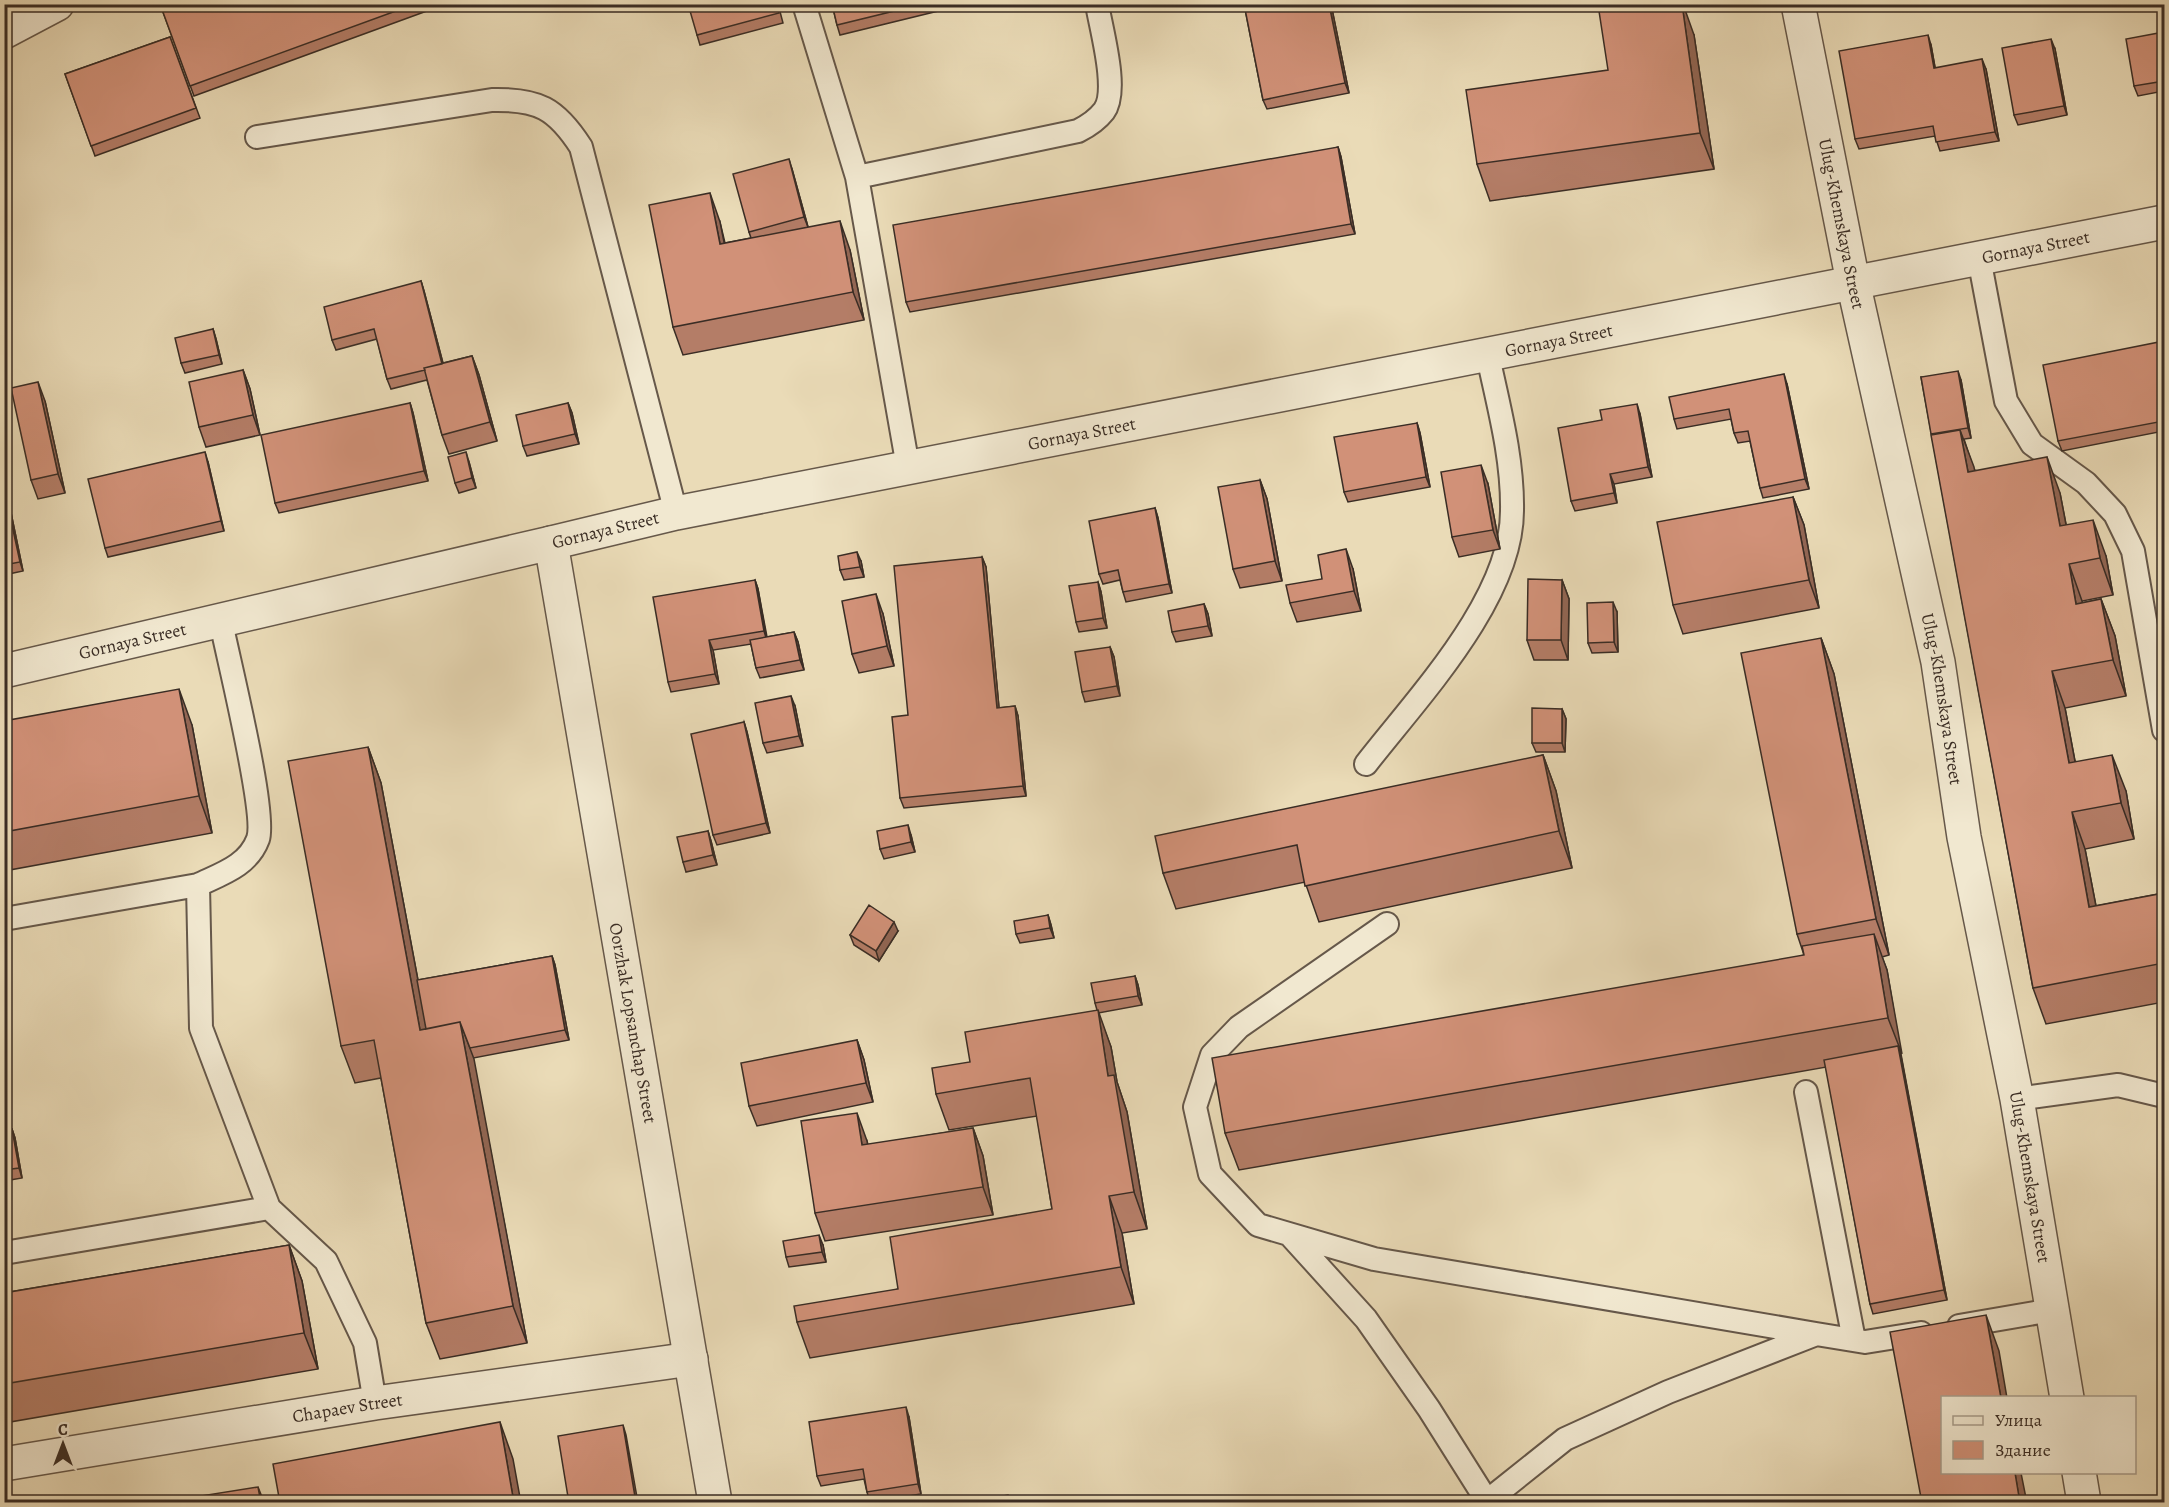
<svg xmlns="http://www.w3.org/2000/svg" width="2169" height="1507" font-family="Alegreya,serif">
<rect width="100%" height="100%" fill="#eadbb7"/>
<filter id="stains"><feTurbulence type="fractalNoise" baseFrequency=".00333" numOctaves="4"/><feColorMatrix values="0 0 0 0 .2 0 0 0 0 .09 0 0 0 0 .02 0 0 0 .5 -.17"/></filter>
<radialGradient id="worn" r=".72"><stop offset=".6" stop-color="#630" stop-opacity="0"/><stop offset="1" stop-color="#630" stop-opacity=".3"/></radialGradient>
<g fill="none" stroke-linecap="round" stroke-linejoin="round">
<defs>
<path id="service" d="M804,4l53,173 51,290
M257,137l235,-37c46,-1 64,8 89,47l95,366
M857,177l221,-46c10,-5 19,-11 26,-20 15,-20 -3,-82 -7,-107
M1979,258l27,143 26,43 54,39 29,31 18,37 31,179
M221,622c7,36 46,191 37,217 -10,27 -37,35 -60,46l3,143 68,180 57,53 39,82 10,60
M1366,764c52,-67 146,-165 146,-253 1,-54 -14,-107 -25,-159
M4,919l194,-34
M1387,924l-148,103 -27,28 -17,52 15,67 48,51 116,34 442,75 49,8 56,-9
M1806,1092l48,248
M2017,1099l101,-14 46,11
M1290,1235l76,84 63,90 58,92
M4,1253l265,-45
M1959,1326l93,-16
M1486,1502l79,-63 103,-47 146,-57"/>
<g id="minor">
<path id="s1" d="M1798,4l55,278 85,380 26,175 53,262 50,299"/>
<path d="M4,32l53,-28"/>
<path id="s2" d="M4,671l547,-128"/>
<path id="s3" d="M4,1464l371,-61 316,-44"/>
<path d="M2079,1472l5,30"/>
</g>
<g id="tertiary">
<path id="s4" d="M715,1502l-164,-959 125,-30 1488,-291"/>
</g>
</defs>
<use href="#service" stroke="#66584a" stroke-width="26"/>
<use href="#minor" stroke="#66584a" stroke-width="36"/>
<use href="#tertiary" stroke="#66584a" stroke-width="36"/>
<use href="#service" stroke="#f1e8d0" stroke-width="22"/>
<use href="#minor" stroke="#f1e8d0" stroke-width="33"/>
<use href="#tertiary" stroke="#f1e8d0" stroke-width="33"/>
</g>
<path fill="#b47d67" stroke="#3a2d25" stroke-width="1.5" d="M160,4h286l-252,92z
M778,4l5,19 -83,22 -3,-10z
M832,4h135l-127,31 -3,-10z
M1244,4h87l18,89 -82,16 -4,-9z
M1862,4h15l-14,3z
M2005,4h13l-12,3z
M2164,32v59l-26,5 -4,-10z
M1694,35l20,134 -224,32 -13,-37z
M170,37l30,81 -105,38 -30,-82z
M1931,45l4,23 51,1 13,72 -59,10 -5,-15 -76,13 -4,-10z
M2055,49l12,66 -49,10 -4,-10z
M1338,147l3,10 14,77 -445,78 -4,-10z
M792,169l16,58 42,23 14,70 -181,35 -10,-28 47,-105 5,21 26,-5 -2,-6z
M421,281l3,10 19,72 29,-7 7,19 18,66 -48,13 -7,-19 -15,-55 -36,9 -4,-10 -10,-40 -41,11 -4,-10z
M213,329l3,10 6,25 -37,9 -4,-10z
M2164,341v90l-102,20 -4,-10z
M243,370l7,19 10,46 -54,12 -7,-20z
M1921,377l40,3 10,58 -7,1 10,31 86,23 6,31 40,32 7,39 -31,6v2l19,-4 14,37 11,60 -61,12 10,53 51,30 8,48 -49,10 11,57 68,-13v109l-118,22 -13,-36z
M1787,384l22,105 -46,9 -3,-10 -10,-47 -12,2 -4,-10 -3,-14 -54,10 -3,-10z
M45,401l20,92 -27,6 -7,-19z
M410,403l3,10 15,68 -149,32 -4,-10z
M568,403l4,10 7,31 -52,12 -4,-10z
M1640,414l12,63 -38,7 3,19 -42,8 -4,-10z
M1417,423l3,10 10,54 -82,15 -4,-10z
M208,462l16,69 -116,26 -3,-9z
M469,462l7,26 -17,5 -4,-10z
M1260,480l7,19 15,82 -42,7 -7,-19z
M1488,484l12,65 -41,8 -7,-20z
M4,493l5,10 14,68 -19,4z
M1793,497l11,28 15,83 -136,26 -10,-29z
M1155,508l3,10 14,75 -46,9 -3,-10 -3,-12 -17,4 -4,-10z
M982,557l4,10 13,141 16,-2 3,10 8,80 -122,12 -4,-10 8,-83z
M861,561l3,16 -20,3 -4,-10z
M1353,569l8,42 -64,11 -7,-19 32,-24z
M755,580l3,9 9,48 27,-5 4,10 6,28 -44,8 -4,-10 -5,-24 -38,6 6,34 -48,8 -3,-10z
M1562,580l7,19 -1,61h-34l-7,-20z
M1098,582l3,10 6,36 -28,4 -3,-10z
M1204,604l4,10 4,22 -36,6 -4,-10z
M1617,612l1,40 -26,1 -4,-10z
M883,614l11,52 -35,7 -7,-19z
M1821,638l13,36 55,281 -7,2 5,13 14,84 46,246 -74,14 -3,-10 -44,-237 -587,103 -14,-37 579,-178 -7,-21z
M1110,647l4,10 6,39 -35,6 -3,-10z
M795,706l8,40 -36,7 -4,-10z
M1562,709l4,10 -1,33h-29l-4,-9z
M4,721l188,4 20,108 -208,38z
M744,722l3,10 23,101 -53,12 -4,-10z
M368,747l13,36 37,197 134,-24 3,9 14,75 -96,18 54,285 -87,16 -14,-36 -45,-245 -26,5 -14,-37z
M1543,755l13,36 16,77 -253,54 -14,-40 -129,27 -13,-36z
M708,831l3,10 6,24 -31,7 -3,-10z
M911,835l4,17 -31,7 -4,-10z
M1048,915l3,10 3,13 -34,5 -4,-9z
M898,931l-19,30 -25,-16 -4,-10z
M1135,976l3,9 4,20 -44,8 13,34 6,35 10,30 20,117 -25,4 12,71 -324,54 -13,-36 101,-33 154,-80 -15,-93 -88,14 -13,-36 34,-32 127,-52 -2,-7z
M857,1040l7,20 9,42 -116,24 -8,-20z
M973,1128l10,28 10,59 -168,26 -10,-28 52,-72 1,4z
M12,1129l3,9 7,40 -18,3v-51z
M289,1245l13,36 16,88 -314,54v-130z
M823,1245l3,17 -37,5 -3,-10z
M909,1417l12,77 -51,8 -3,-10 -3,-13 -43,7 -4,-10z"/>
<path fill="#926654" stroke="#3a2d25" stroke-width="1.5" d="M1329,4h2l18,89 -4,-10z
M1682,4h1l11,31 20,134 -14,-36z
M1928,35l3,10 6,33 -3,-10z
M2051,39l4,10 12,66 -3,-9z
M1982,59l4,10 13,72 -4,-9z
M1338,147l3,10 14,77 -4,-10z
M789,159l3,10 16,58 -4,-10z
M710,193l10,29 10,50 -10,-28z
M840,221l10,29 14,70 -11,-28z
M421,281l3,10 22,84 -3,-10z
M213,329l3,10 6,25 -3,-9z
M472,356l7,19 18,66 -7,-19z
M243,370l7,19 10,46 -7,-20z
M1958,371l3,9 10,58 -3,-10z
M1784,374l3,10 22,105 -4,-10z
M38,382l7,19 20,92 -7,-19z
M410,403l3,10 15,68 -4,-10z
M568,403l4,10 7,31 -4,-10z
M1637,404l3,10 12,63 -4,-10z
M1417,423l3,10 10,54 -4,-10z
M1960,430l14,37 8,41 -14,-36z
M205,452l3,10 16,69 -3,-10z
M466,452l3,10 7,26 -4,-10z
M2047,457l13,36 13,69 -13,-36z
M1481,465l7,19 12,65 -7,-19z
M1610,474l4,10 3,19 -3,-10z
M1260,480l7,19 15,82 -7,-20z
M5,493l4,10 14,68 -3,-9z
M1793,497l11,28 15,83 -10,-28z
M1155,508l3,10 14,75 -3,-9z
M2093,520l13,36 7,39 -13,-37z
M1346,549l7,20 8,42 -7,-20z
M857,552l4,9 3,16 -4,-10z
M982,557l4,10 14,151 -3,-10z
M2069,564l13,37 7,39 -13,-36z
M755,580l3,9 9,52 -3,-10z
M1562,580l7,19 -1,61 -7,-20z
M1098,582l3,10 6,36 -4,-10z
M876,594l7,20 11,52 -7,-20z
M2101,599l14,37 11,60 -13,-36z
M1613,602l4,10 1,40 -4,-10z
M1204,604l4,10 4,22 -4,-10z
M794,632l4,10 6,28 -4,-10z
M1821,638l13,36 55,281 -13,-36z
M709,640l4,10 6,34 -4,-10z
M1110,647l4,10 6,39 -3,-10z
M2052,671l13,37 17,91 -13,-36z
M179,689l13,36 20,108 -13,-37z
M791,696l4,10 8,40 -4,-10z
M1015,706l3,10 8,80 -3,-10z
M1562,709l4,10 -1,33 -3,-9z
M744,722l3,10 23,101 -4,-10z
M368,747l13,36 53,283 -14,-36z
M1543,755l13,36 16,77 -13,-37z
M2112,755l14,36 8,48 -13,-36z
M2072,812l13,37 18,94 -14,-36z
M908,825l3,10 4,17 -4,-10z
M708,831l3,10 6,24 -4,-10z
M1048,915l3,10 3,13 -4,-10z
M894,922l4,9 -19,30 -3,-10z
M1874,934l13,36 15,84 -14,-36z
M552,956l3,9 14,75 -4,-10z
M1135,976l3,9 4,20 -4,-9z
M1098,1010l13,37 6,35 10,30 20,117 -13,-37 -26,-116z
M460,1022l14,37 53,284 -14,-37z
M857,1040l7,20 9,42 -7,-19z
M1898,1046l3,10 46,244 -3,-10z
M857,1113l10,28 6,33 -11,-29z
M973,1128l10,28 10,59 -10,-28z
M12,1129l3,9 7,40 -3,-10z
M1109,1196l13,37 12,71 -13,-37z
M819,1235l4,10 3,17 -4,-10z
M289,1245l13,36 16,88 -14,-36z
M1986,1315l13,36 8,47h-6z
M906,1407l3,10 12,77 -3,-10z
M500,1422l13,37 8,44h-7z
M623,1425l3,10 12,68h-2z
M2015,1473h6l6,30h-7z
M258,1487l4,10 1,6h-2z"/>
<path fill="#d19178" stroke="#3a2d25" stroke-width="1.5" d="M160,4h255l-225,82z
M688,4h89l2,9 -82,22z
M832,4h91l-86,21z
M1244,4h85l16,79 -82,17z
M1642,4h40l18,129 -223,31 -11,-74 142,-20 -9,-59z
M2164,32v49l-30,5 -8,-47z
M1928,35l6,33 48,-9 13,73 -59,10 -3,-16 -78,13 -16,-88z
M170,37l26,71 -105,38 -26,-72z
M2051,39l13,67 -50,9 -12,-67z
M1338,147l13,77 -445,78 -13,-77z
M789,159l15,58 -55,15 -16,-58z
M710,193l10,51 120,-23 13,71 -180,35 -24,-122z
M421,281l21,83 -18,4 1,2 -38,9 -13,-50 -42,11 -8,-33z
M213,329l6,26 -38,8 -6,-25z
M2164,341v80l-106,20 -15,-76z
M472,356l18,66 -48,13 -18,-67z
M243,370l10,45 -54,12 -10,-45z
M1958,371l10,57 -37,6 -10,-57z
M1784,374l21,105 -45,9 -12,-57 -14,2 -5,-24 -55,10 -5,-22z
M38,382l20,92 -27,6 -20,-92z
M410,403l14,68 -149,32 -14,-68z
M568,403l7,31 -52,12 -7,-31z
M1637,404l11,63 -38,7 4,19 -43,8 -13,-73 44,-8 -2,-10z
M1417,423l9,54 -82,15 -10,-55z
M1960,430l8,42 79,-15 13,69 33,-6 7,38 -31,6 7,40 25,-5 12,61 -61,11 17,92 43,-8 9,48 -49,9 17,95 75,-14v70l-131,25 -102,-553z
M205,452l16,69 -116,27 -17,-69z
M466,452l6,26 -17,5 -7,-26z
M1481,465l12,65 -41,7 -11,-65z
M1260,480l15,81 -42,8 -15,-82z
M4,493h1l15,69 -16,3z
M1793,497l16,83 -136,25 -16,-83z
M1155,508l14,76 -46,8 -5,-22 -19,4 -10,-53z
M1346,549l8,42 -64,12 -4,-18 36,-6 -4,-24z
M857,552l3,15 -20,3 -2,-14z
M982,557l15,151 18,-2 8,80 -123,12 -8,-81 16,-2 -14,-149z
M1528,579l34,1 -1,60h-34z
M755,580l9,51 -55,9 6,34 -47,8 -15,-85z
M1098,582l5,36 -27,4 -7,-36z
M876,594l11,52 -35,8 -10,-53z
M1613,602l1,40 -26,1 -1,-40z
M1204,604l4,22 -36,6 -4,-21z
M794,632l6,28 -44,8 -6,-28z
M1821,638l55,281 -79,15 -56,-281z
M1110,647l7,39 -35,6 -7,-40z
M179,689l20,107 -195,36v-111z
M791,696l8,40 -36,7 -8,-40z
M1532,708l30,1v34h-30z
M744,722l22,101 -53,12 -22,-101z
M368,747l52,283 40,-8 53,284 -87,17 -52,-283 -33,6 -53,-285z
M1543,755l16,76 -254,55 -8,-41 -134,28 -8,-37z
M908,825l3,17 -31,7 -3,-18z
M708,831l5,24 -30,7 -6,-25z
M869,905l25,17 -18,29 -26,-16z
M1048,915l2,13 -34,6 -2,-13z
M1874,934l14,84 -663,115 -13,-75 592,-103 -2,-9z
M552,956l13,74 -95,18 -10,-26 -34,7 -9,-49z
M1135,976l3,20 -43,7 -4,-20z
M1098,1010l10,66 6,-1 20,117 -25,4 12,71 -324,55 -3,-16 104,-17 -8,-52 162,-28 -22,-131 -94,16 -4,-26 38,-6 -5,-30z
M857,1040l9,43 -117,23 -8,-43z
M1898,1046l46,244 -74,14 -46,-244z
M857,1113l5,32 111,-17 10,59 -168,26 -14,-92z
M12,1129l7,39 -15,2v-40z
M819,1235l3,17 -36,5 -3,-16z
M289,1245l15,88 -300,51v-91z
M1986,1315l15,83h-59v75h73l5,30h-98l-32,-171z
M906,1407l12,77 -51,8 -4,-23 -46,7 -8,-54z
M500,1422l14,81h-234l-7,-39z
M623,1425l13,78h-67l-11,-67z
M258,1487l3,16h-72l-1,-5z
M1008,1495l2,8h-36v-2z"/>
<g text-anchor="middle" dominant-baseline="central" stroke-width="4.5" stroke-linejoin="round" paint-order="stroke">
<g font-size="18" fill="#3a2d25" stroke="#f1e8d0">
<text stroke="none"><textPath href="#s1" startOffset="224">Ulug-Khemskaya Street</textPath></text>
<text stroke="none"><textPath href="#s4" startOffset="2487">Gornaya Street</textPath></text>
<text stroke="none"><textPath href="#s4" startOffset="2001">Gornaya Street</textPath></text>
<text stroke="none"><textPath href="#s4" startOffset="1515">Gornaya Street</textPath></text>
<text stroke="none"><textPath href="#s4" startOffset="1029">Gornaya Street</textPath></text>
<text stroke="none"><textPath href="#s2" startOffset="132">Gornaya Street</textPath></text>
<text stroke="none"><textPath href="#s1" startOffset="710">Ulug-Khemskaya Street</textPath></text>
<text transform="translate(633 1023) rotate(80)">Oorzhak Lopsanchap Street</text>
<text stroke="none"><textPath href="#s1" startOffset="1196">Ulug-Khemskaya Street</textPath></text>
<text stroke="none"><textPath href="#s3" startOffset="348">Chapaev Street</textPath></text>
</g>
</g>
<rect width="2169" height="1507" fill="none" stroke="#eadbb7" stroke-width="24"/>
<rect x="6" y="6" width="2157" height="1495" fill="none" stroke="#3a2d25" stroke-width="3"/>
<rect x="12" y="12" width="2145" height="1483" fill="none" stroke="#3a2d25" stroke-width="1.5"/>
<rect x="1941" y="1396" width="195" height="78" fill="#f1e8d0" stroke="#a89d8c" stroke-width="1.5"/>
<rect x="1953" y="1416" width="30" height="9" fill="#f1e8d0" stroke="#a89d8c" stroke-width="1.5"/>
<text x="1995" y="1426" font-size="18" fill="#3a2d25">Улица</text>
<rect x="1953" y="1441" width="30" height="18" fill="#d19178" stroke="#a89d8c" stroke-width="1.5"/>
<text x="1995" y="1456" font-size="18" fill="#3a2d25">Здание</text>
<g transform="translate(63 1444)" stroke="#f1e8d0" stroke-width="4.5" paint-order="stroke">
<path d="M0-4.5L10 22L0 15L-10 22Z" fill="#3a2d25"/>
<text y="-9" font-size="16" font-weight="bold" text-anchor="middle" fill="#3a2d25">С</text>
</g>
<rect width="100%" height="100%" filter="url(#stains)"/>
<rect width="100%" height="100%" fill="url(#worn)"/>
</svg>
